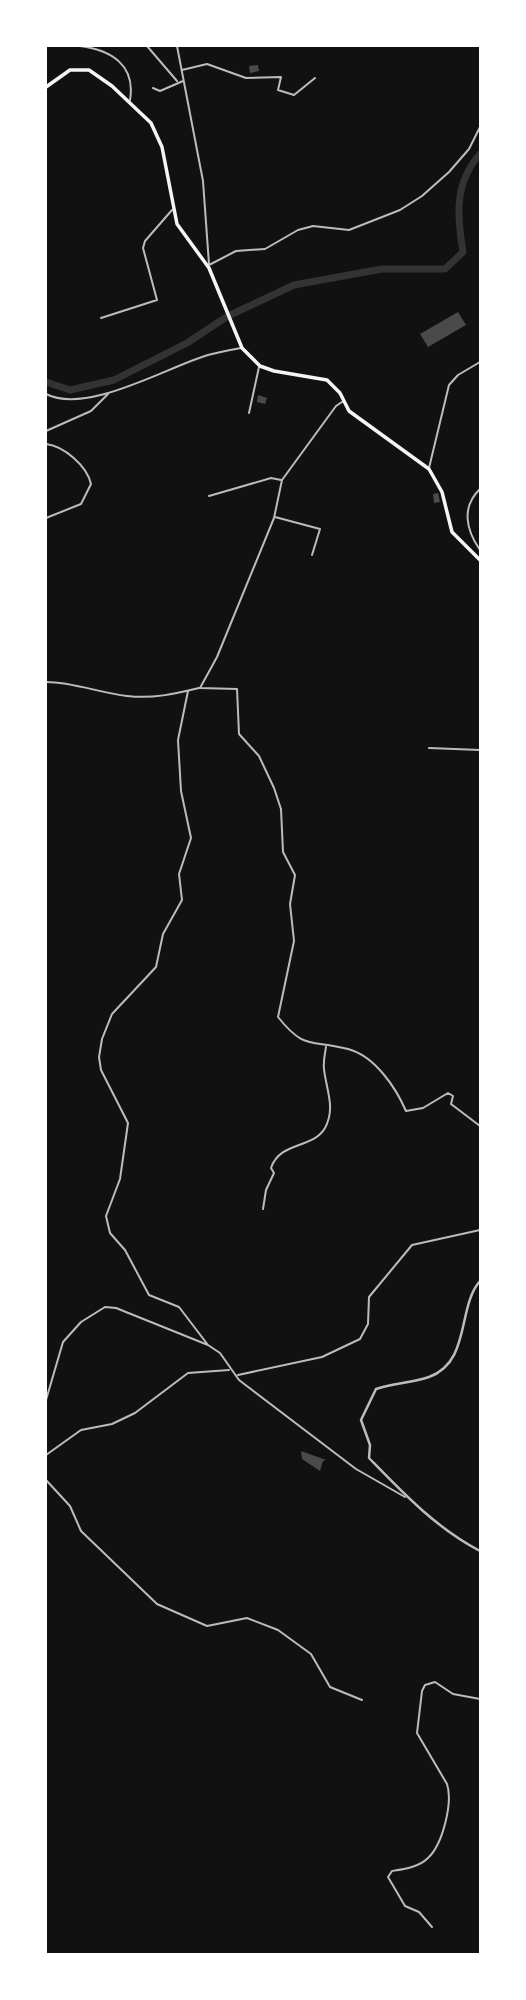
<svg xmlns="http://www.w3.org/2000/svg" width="526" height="2000" font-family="Commissioner,sans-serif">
<rect width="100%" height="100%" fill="#111"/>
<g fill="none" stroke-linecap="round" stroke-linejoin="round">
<path stroke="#333" stroke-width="7" d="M46,382l24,8 44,-10 73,-37 41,-27 66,-31 88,-16h63l18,-17c-6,-36 -9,-69 17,-98"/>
</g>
<path fill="#4a4a4a" d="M258,65l1,6 -9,2 -1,-7z
M458,312l8,13 -38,22 -8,-13z
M258,395l9,3 -2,6 -8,-2z
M438,493l2,9 -6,1 -1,-9z
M301,1451l25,9 -3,1 -3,10 -18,-12z"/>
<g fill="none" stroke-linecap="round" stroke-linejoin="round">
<path stroke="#bcbcbc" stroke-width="2" d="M80,46c31,4 56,19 50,54
M147,46l30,35
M177,46l26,135 6,83
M182,70l25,-6 39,14 35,-1 -3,13 16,5 21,-17
M153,88l7,3 23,-10
M209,265l27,-14 29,-2 33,-19 15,-4 36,4 51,-20 22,-14 27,-24 20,-23 11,-22
M101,318l56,-18 -14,-52 2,-7 27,-31
M46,394c41,21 121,-27 162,-39 10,-3 22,-5 33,-7
M342,402l-6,4 -54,74 -8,38 -57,139 -17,31 37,1 2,45 20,22 15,32 7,21 2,43 12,23 -5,29 4,37 -16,76c27,34 33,22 70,32 27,7 48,39 58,62l17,-3 25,-15 5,3 -2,8 29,22
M249,413l10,-46
M46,431l45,-20 17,-17
M46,444c18,2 41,22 45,40l-10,20 -35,14
M429,468l20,-83 9,-10 22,-13
M480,489c-19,18 -14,41 0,61
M209,496l62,-18 10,2
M275,517l45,12 -8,26
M46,682c27,0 54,11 81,14 26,3 47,-2 72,-8
M188,691l-10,49 3,51 10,47 -12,36 3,26 -19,34 -7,33 -44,47 -10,25 -3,18 2,13 27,53 -8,56 -14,37 4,17 15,17 24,45 30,12 29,38
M429,748l51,2
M263,1209l3,-19 8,-17 -3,-5c9,-27 42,-19 54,-40 11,-20 1,-39 -1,-59 -1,-8 1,-15 2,-22
M238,1375l84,-18 38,-18 8,-15 1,-27 43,-52 68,-15
M46,1400l17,-58 18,-20 24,-15 11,1 92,37 12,8 19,27 117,89 49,28
M46,1455l35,-25 31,-6 23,-11 53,-40 41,-3
M46,1480l24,26 11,25 76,73 50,22 40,-8 31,12 33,24 19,33 32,13
M432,1927l-13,-15 -14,-6 -17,-29 4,-6c13,-2 27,-4 36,-13 15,-14 25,-56 19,-74l-30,-51 5,-42 3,-6 10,-3 18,12 27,5"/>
<path stroke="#bcbcbc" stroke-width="2.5" d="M480,1281c-23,26 -9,81 -51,96 -17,6 -35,6 -53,12l-15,31 9,25 -1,13c34,35 67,70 111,93"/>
<path stroke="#f5f5f5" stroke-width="3.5" d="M46,87l24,-17h19l23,16 39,37 11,24 15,77 32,44 33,80 18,18 14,5 53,9 13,13 9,18 80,58 13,23 10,40 28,28"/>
</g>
<rect width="526" height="2000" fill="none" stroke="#ffffff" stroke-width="94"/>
</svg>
